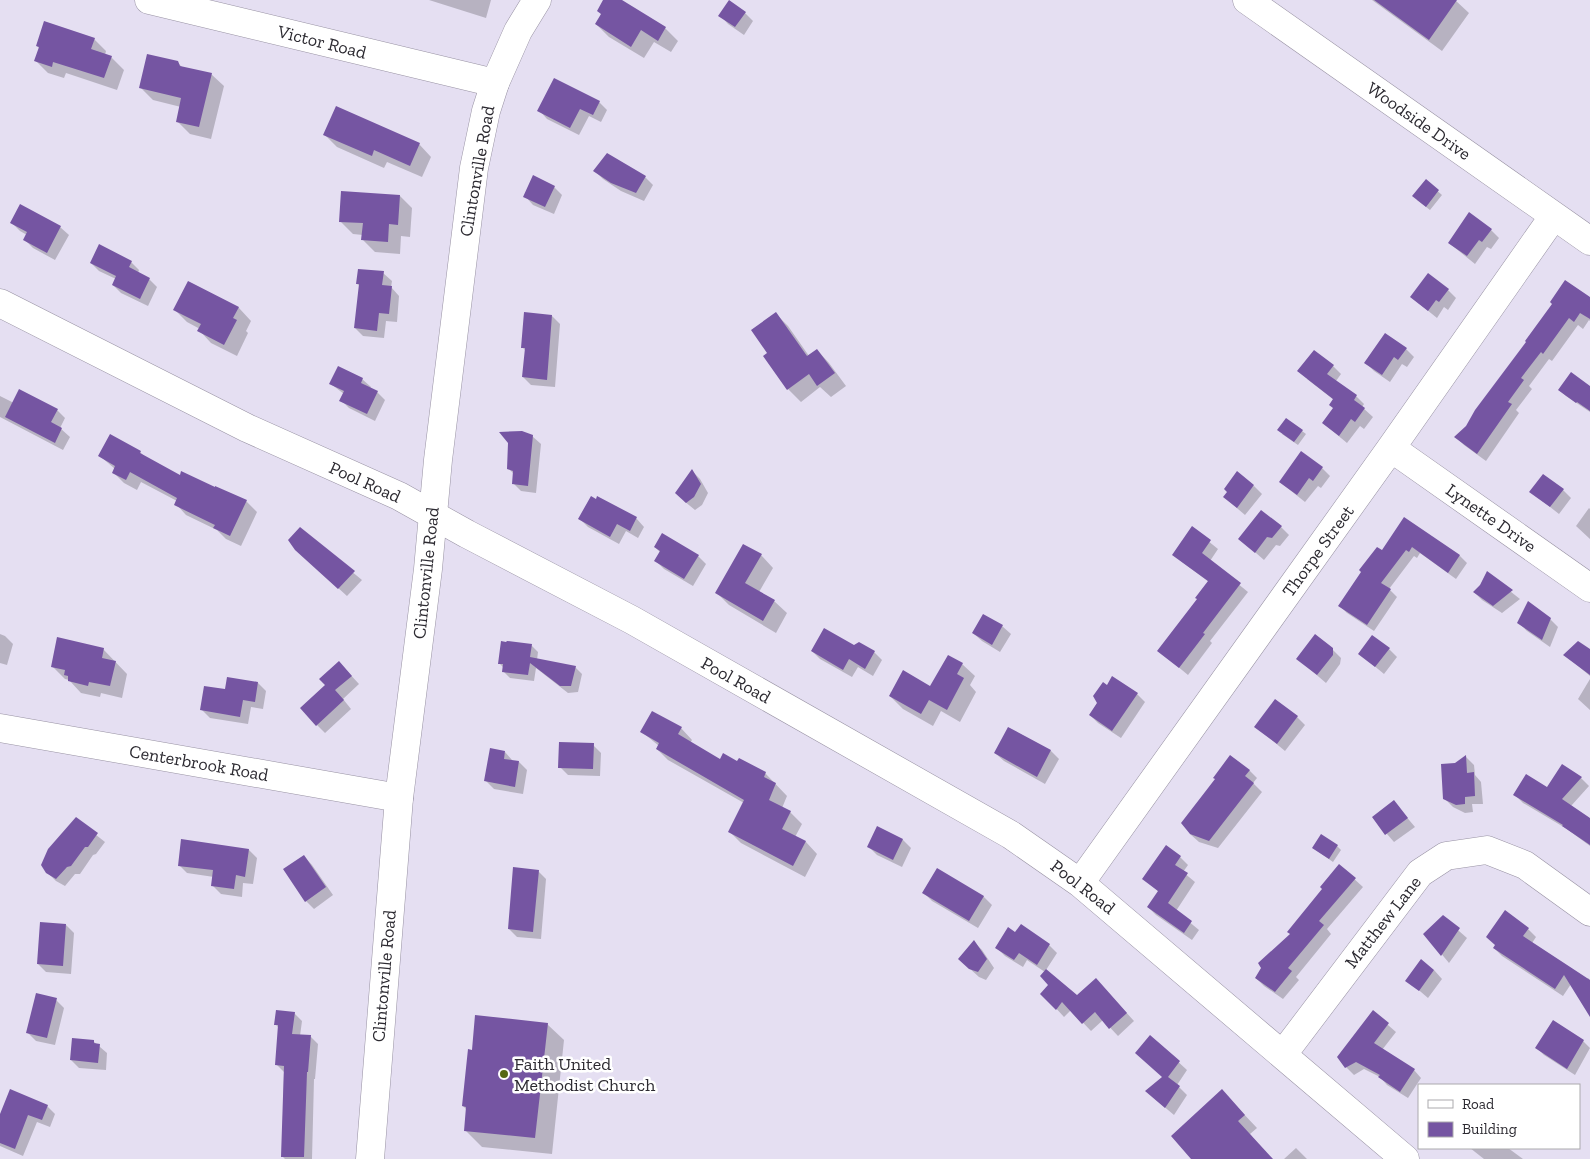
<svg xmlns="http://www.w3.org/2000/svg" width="1590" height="1159" font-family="'Zilla Slab',serif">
<rect width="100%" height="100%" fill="#e5dff2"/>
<path fill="#0003" d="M429,0h62l-5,18z
M605,0h14l46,28 13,13 -7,11 -17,-10 -10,16 -35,-21 -13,-13 6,-10z
M1372,0h83l14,13 -27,38z
M745,13l8,8 -9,14 -16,-11 -8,-9z
M94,39l12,12 -1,4 6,2 13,13 -7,20 -51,-17 -2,5 -16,-5 -12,-12 4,-12 -3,-3z
M177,62l6,6 28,6 13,12 -13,53 -21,-5 -13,-13 4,-14 -28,-7 -12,-12z
M599,102l8,8 -6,12 -12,-6 -10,19 -32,-16 -8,-9z
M324,134l95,10 12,13 -9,20 -35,-15 -3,6 -47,-21z
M595,171l50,6 8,8 -9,16 -23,-10 -18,-12z
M1426,181l16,14 -12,15 -13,-10z
M554,187l8,8 -8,19 -21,-9 -8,-9z
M400,196l12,12 -2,29 -9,-1 -1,18 -25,-2 -12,-12v-5l-10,-1 -13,-13z
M12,223l48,4 9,8 -14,25 -22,-12 -8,-8 2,-5 -7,-4z
M1491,230l8,8 -8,11 -4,-2 -12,17 -26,-21z
M131,262l8,8 -1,3 11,6 8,8 -9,19 -27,-13 -8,-8 3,-6 -17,-8 -8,-8z
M383,273l9,8 -1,6 8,9 -2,26 -11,-1 -2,17 -21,-2 -8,-8 5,-42 -3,-2z
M189,282l50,26 12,13 -5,10 2,2 -11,23 -26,-13 -12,-13 1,-1 -13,-7 -12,-12z
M1448,290l8,8 -8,12 -4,-3 -7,11 -26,-21z
M1590,299v22l-1,-1 -6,9 -5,-4 -26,36 -3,-2 -20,27 3,3 -16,21 3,3 -33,48 -22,-16 -8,-8 11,-10 61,-85z
M775,313l13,13 21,30 8,-6 12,13 17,23 -15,11 -11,-10 -19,15 -13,-13 -23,-32 4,-3z
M552,316l8,8 -5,63 -24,-2 -8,-8 3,-26 -4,-4z
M1406,349l8,8 -7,10 -5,-3 -12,18 -16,-11 -8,-8z
M1333,366l8,8 -5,7 20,15 8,8 -2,3 11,10 -9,12 -4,-3 -13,17 -24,-20 11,-14v-9l-27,-21z
M362,379l9,8 -1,2 7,3 8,8 -10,21 -26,-13 -8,-8 3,-6 -13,-10z
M1590,387v25l-24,-16 -7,-6z
M20,391l37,19 8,8 -5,10 10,9 -7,13 -63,-33v-21l14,7z
M1302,431l4,3 -8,11 -16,-11z
M532,436l9,8 -5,49 -15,-2 -8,-8 1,-9 -6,-6z
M140,452l7,7 33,18 66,24 11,11 -16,34 -15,-7 -9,-9 -31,-15 -10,-11 1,-3 -36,-19 -4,8 -13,-7 -11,-11 2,-3 -15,-13z
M1322,468l8,8 -9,12 -3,-2 -13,16 -25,-20z
M692,471l8,8 8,14 -6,12 -7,5 -11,-9z
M1254,486l8,8 -17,21 -21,-18z
M1563,490l8,8 -12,16 -28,-22z
M1589,508l1,1v30l-14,-13z
M636,518l8,9 -6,11 -12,-7 -7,13 -31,-17 -8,-8z
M1405,519l55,37 7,7 -11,16 -36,-26 -3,5 -3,-2 -25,33 8,8 -23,34 -27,-18 -7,-7 42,-54z
M1281,527l8,8 -9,11 -4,-1 -12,15 -24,-21z
M1192,528l26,21 -8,12 38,31 -38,49 2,2 -24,32 -29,-24 39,-51 11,-18 -27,-20 -8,-8z
M300,529l62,51 -15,16 -42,-38z
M655,547l43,9 8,8 -13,22 -29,-17 -8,-8 5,-8z
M761,555l12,13 -14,24 15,9 13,12 -11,20 -47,-28 -12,-12z
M1487,573l33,26 -18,14 -20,-13 -8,-8 7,-6z
M984,615l18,11 9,8 -11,18 -18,-11 -9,-8z
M1550,619l8,8 -8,20 -23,-16 -8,-8z
M0,634l5,2 8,8 -6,21 -7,-2z
M531,645l7,7 -1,8 38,7 7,7 -4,18 -10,1 -32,-25 -2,13 -24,-3 -7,-7 1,-3 -5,-5z
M103,649l24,25 -5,24 -21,-5 -1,4 -19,-4 -12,-13 -4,-1 -13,-13z
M1332,649l9,9 -1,6 -14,19 -28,-24z
M1389,649l8,8 -13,17 -24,-20z
M812,651l62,1 8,8 -9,16 -15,-9 -6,10 -32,-18z
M1590,651v25l-25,-21z
M962,664l13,12 -5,9 6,7 -16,30 -19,-11 -8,15 -30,-17 -13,-13 41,-9z
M347,671l12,13 -16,15 8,10 -26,24 -8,-8 10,-39z
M1590,679v31l-12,-11z
M258,683l8,8 -3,18 -12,-2 -3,17 -38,-6 -8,-8 24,-19z
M1107,686l30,8 8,8 -24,36 -23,-15 -8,-8z
M1297,717l8,8 -20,26 -29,-24z
M681,728l11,12 -2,3 30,17 18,2 27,11 22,23 -5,12 8,4 12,12 -7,13 11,5 11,12 -12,23 -64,-34 -12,-12 15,-28 -76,-43 -11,-11 2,-3 -17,-14z
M1009,728l42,23 8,8 -14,25 -41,-23 -9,-8z
M593,745l8,8 -1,23 -32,-1 -8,-8z
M505,752l8,9 6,1 8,8 -4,24 -29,-5 -8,-8z
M1466,757l8,8 1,10 6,7 2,22h-11l1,8 -8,1 -12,-6 -8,-8 10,-35z
M1249,770l8,8 -4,5 9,9 -44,56 -19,-6 -9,-8z
M1581,778l8,8 -18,20 19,13v27l-23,-17 -44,-26 -8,-8 33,-6z
M1394,802l21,25 -21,15 -21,-24z
M76,819l29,23 -9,12 -3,1 -13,19h-5l-10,12 -9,-5 -9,-9z
M877,828l26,12 8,8 -9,19 -25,-12 -8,-8z
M1337,846l4,4 -8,12 -20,-14z
M249,850l8,8 -4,26 -10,-1 -1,14 -21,-3 -8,-8 1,-9 -27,-4 -8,-8z
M304,856l8,9 21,30 -19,14 -8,-8z
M1180,857l8,8 -5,7 12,10 -19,29 23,19 -7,10 -36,-25 -8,-8 11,-15 -15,-13z
M1340,866l23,21 -36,42 4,5 -35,43 3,3 -16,19 -19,-13 -8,-8 7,-10 28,-34z
M538,871l8,8 -5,60 -24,-2 -8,-8z
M924,893l59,3 9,9 -14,23 -46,-27z
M1443,917l24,21 -18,25 -24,-29z
M66,925l8,8 -3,41 -25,-2 -8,-8z
M1528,929l8,8 -4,6 55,36 1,-1 2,2v34l-19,-30 -8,12 -61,-40 -8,-8z
M1016,934l33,11 8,8 -11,17 31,27 27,-9 30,33 -16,15 -15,-16 -12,11 -20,-21 -7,7 -22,-24 7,-8 -4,-13 -18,-12 -4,7 -18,-11 -8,-8z
M974,942l8,8 12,18 -8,12 -7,-3 -11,-10z
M1434,970l8,9 -14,19 -21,-18z
M56,1000l8,8 -9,37 -19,-4 -8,-8z
M1373,1012l23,20 -14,18 32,20 7,8 -13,20 -21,-13 -7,-8 -16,-8 -10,6 -8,-8z
M294,1013l8,8 -2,15 11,1 7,7 -3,35h-1l-2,80h-27l-3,-3 2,-84 -8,-8 3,-36 -4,-4z
M547,1024l17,16 -12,114 -70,-7 -16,-16 1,-21 -4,-4 10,-55z
M1150,1036l37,34 -10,15 10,10 -13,20 -19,-16 8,-22z
M93,1041l14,12 -1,17 -27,-2 -8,-8z
M1583,1041l7,7 -15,27 -31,-20 -7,-7z
M1222,1091l35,37 -7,6 20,25h-76z
M47,1106l8,8 -5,13 -13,-5 -14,34 -23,-10v-29z
M1296,1148l11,11h-23z
M1470,1148h38l15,11h-39z"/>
<path fill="#7555a2" d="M603,0h19l44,27 -8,14 -17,-11 -10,17 -36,-23 6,-10 -4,-3z
M729,0l17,12 -11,15 -17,-11z
M1374,0h83l-28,40z
M44,21l51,17 -4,11 21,7 -8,22 -51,-16 -1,5 -18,-6 5,-14 -3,-1z
M147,54l31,7 2,5 32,7 -13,54 -23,-5 5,-24 -42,-10z
M554,78l46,23 -7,14 -13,-6 -10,19 -33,-17z
M336,106l84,37 -10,23 -36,-16 -2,6 -49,-21z
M607,153l39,23 -10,17 -25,-10 -18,-12z
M533,175l22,11 -10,21 -22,-10z
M1426,179l13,11 -13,17 -14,-11z
M341,191l59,4 -2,30 -9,-1 -1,18 -27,-2 2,-17 -24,-1z
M20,204l41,22 -14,27 -24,-13 4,-8 -17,-9z
M1469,212l23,17 -10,13 -3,-2 -12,16 -19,-13z
M99,244l33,17 -3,6 21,11 -10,21 -28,-14 4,-9 -26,-13z
M358,269l26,2 -2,14 10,1 -3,28 -10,-1 -2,18 -23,-3 5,-44h-3z
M1428,273l21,16 -10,13 -3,-2 -8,11 -18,-14z
M1565,280l25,17v22l-10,-6 -6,9 -5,-4 -26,36 -2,-2 -20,26 3,2 -16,22 4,2 -35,50 -23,-17 12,-11 9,-16 51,-68 -1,-1 27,-37 -2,-2z
M188,281l51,26 -6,11 4,2 -13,25 -27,-14 4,-7 -28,-14z
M524,312l28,3 -5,65 -25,-3 3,-29h-4z
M776,312l31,44 10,-7 18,24 -18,13 -8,-12 -22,16 -24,-34 4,-3 -16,-23z
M1385,333l22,15 -9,12 -4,-3 -12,18 -18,-12z
M1314,350l20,15 -7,9 30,21 -3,5 11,8 -10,14 -4,-3 -12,17 -17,-13 11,-15 -4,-3 4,-6 -36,-28z
M338,366l25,12 -2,5 17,8 -11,23 -28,-13 5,-10 -15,-7z
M1571,372l19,14v25l-13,-9 -1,1 -18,-13z
M19,389l39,20 -7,13 11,6 -7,15 -50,-26z
M1286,418l17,12 -9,12 -17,-12z
M522,431l11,4 -5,51 -16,-2 1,-13 -6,-2 1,-26 -9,-11z
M110,434l31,17 -1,2 40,22 1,-4 34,16v-1l32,14 -17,36 -17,-8 2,-3 -41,-20 3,-7 -47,-26 -4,8 -14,-7 3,-7 -17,-10z
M1301,451l22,16 -10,14 -4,-3 -12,17 -18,-13z
M692,469l9,15 -7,13 -8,6 -11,-10z
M1237,471l17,14 -17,23 -14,-11 4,-5 -3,-3z
M1543,474l21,15 -14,18 -21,-15z
M591,496l5,3 1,-3 40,21 -7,14 -13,-7 -7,13 -32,-18z
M1261,510l21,16 -10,12 -5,-1 -12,16 -17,-14z
M1404,517l56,38 -12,18 -36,-26 -3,5 -3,-2 -25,33 10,6 -24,36 -29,-19 23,-34 -2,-2 18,-23 5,3z
M1192,526l19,14 -9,13 39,30 -38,50 2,1 -26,34 -22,-17 40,-52 -2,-1 13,-17 -36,-26z
M300,527l55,44 -17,18 -43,-39 -7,-10z
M662,533l37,22 -15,24 -30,-18 6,-10 -6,-4z
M743,544l19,10 -17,29 30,17 -12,21 -48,-28z
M1487,571l26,19 -20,16 -20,-14 7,-7z
M1528,601l23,17 -9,22 -25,-17z
M983,614l20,11 -11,20 -20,-12z
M824,628l30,17 5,-3 16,9 -10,18 -16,-10 -6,11 -32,-19z
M1315,634l18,14v7l-16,20 -21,-16z
M1372,635l18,13 -15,19 -17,-13z
M57,637l47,11 -2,10 14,3 -6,25 -21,-4 -1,4 -20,-5v-5l-4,-1 1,-5 -14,-3z
M501,641l5,1 1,-1 25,3 -2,13 46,9 -5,20h-11l-30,-23 -2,12 -26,-3 1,-8h-5z
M1578,641l12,8v26l-27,-20z
M948,655l15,8 -6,11 7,4 -17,32 -18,-10 -8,14 -32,-18 14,-26 27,16z
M339,661l13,15 -17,14 9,10 -28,26 -16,-18 25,-23 -6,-6z
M1112,676l26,17 -26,38 -23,-16 8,-12 -4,-7 10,-14 4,3z
M227,677l31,5 -3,20 -12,-2 -3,17 -40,-7 4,-24 21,3z
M1275,699l23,17 -21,28 -23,-17z
M652,711l30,16 -4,7 42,25 3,-6 14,8 2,-3 27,14 -2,5 12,6 -7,17 22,11 -9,18 24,12 -13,25 -65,-34 16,-32 -88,-51 3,-6 -19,-11z
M1008,727l43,23 -14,27 -43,-24z
M559,742l35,1 -1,26 -35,-1z
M490,748l15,3 -1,8 15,2 -4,26 -31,-6z
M1230,755l20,15 -5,6 9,7 -45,58 -19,-7 -9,-11 34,-44 -2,-1z
M1466,755l1,18 7,-1 1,24 -10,1v7l-9,1 -13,-6 -2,-35 14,-1z
M1562,764l20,13 -20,22 28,19v27l-28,-19 1,-1 -50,-30 13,-21 21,13z
M1394,800l14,18 -23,17 -13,-18z
M76,817l22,16 -10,14h-3l-14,19 -4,1 -11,12 -10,-6 -5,-8 7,-16z
M877,826l26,13 -10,21 -26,-13z
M1321,834l17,11 -9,14 -17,-11z
M181,839l68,10 -4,28 -9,-2 -2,14 -23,-3 2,-16 -35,-4z
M1166,845l15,11 -6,9 13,8 -20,30 24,18 -8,12 -37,-26 11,-16 -16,-12z
M304,855l22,32 -21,15 -22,-33z
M1339,864l17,14 -37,43 5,4 -36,43 4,3 -17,21 -20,-14 6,-10 -3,-5 32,-29 -3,-2 35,-43 -2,-2z
M513,867l26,3 -6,62 -25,-3z
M937,868l47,28 -15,25 -47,-28z
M1505,910l24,18 -6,8 67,44v37l-26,-42 -9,14 -62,-41 2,-3 -9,-8z
M1443,915l17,13 -19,28 -18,-22z
M40,922l26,2 -3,42 -26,-2z
M1021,924l29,20 -13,21 -18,-12 -5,7 -19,-12 13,-21 7,5z
M974,940l13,19 -9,13 -9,-3 -11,-10z
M1421,959l13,11 -15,21 -14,-10z
M1046,969l31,26 19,-17 31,35 -18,16 -14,-17 -13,12 -20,-22 -6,8 -16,-16 8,-9 -8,-9z
M36,993l21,5 -10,40 -21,-5z
M276,1010l19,2 -3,22 19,1 -3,37h-1l-3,85h-23l3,-91 -9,-1 3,-40h-4z
M1373,1010l16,13 -15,20 41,26 -15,23 -22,-15 2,-2 -24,-13 -11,6 -8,-11z
M475,1015l73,8 -13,115 -71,-7 2,-24 -4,-1 6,-57 4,1z
M1553,1020l31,20 -17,29 -32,-21z
M1150,1035l30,26 -12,16 12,9 -15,22 -20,-17 17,-14 -27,-24z
M72,1038l22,2v3l6,1 -2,19 -28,-3z
M10,1089l38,16 -6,15 -14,-5 -13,34 -15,-6v-29z
M1222,1089l23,26 -7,6 35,38h-82l-20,-23z"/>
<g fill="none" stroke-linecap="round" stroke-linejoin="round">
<defs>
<path id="minor" d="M149,0l346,83
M1247,0l343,241
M0,303l247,125 152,68 68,38 165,86 379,215 69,48 325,276
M1391,448l199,140
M0,728l399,70
M1080,883l311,-435 162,-231
M1283,1054l137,-181 26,-17 41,-6 38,15 65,47"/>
<path id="major" d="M370,1159l29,-361 29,-229 10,-109 36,-292 12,-57 9,-28 23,-52 19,-31"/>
</defs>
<use href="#minor" stroke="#9892a3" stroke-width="29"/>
<use href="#major" stroke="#9892a3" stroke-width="29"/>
<use href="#minor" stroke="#fff" stroke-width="28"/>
<use href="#major" stroke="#fff" stroke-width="28"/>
</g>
<circle fill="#566813" stroke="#fff" stroke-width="2" cx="504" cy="1074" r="5"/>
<g text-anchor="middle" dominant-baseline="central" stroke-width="5" stroke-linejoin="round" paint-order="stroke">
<g font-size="18" fill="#2c2a31" stroke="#fff">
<text transform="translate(322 42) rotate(14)">Victor Road</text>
<text transform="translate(1419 121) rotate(35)">Woodside Drive</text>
<text transform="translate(477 171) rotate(-80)">Clintonville Road</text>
<text transform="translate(365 482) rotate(24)">Pool Road</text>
<text transform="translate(1491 518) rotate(35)">Lynette Drive</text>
<text transform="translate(1318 551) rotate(-54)">Thorpe Street</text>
<text transform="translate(426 573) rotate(-84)">Clintonville Road</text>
<text transform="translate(736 680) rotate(29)">Pool Road</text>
<text transform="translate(199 763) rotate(10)">Centerbrook Road</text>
<text transform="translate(1083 887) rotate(38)">Pool Road</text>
<text transform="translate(1383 922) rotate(-52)">Matthew Lane</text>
<text transform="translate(384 976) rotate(-85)">Clintonville Road</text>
</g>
<g font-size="18" fill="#2c2a31" stroke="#fff" text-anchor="start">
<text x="514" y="1064">Faith United<tspan x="514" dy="21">Methodist Church</tspan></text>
</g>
</g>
<rect x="1418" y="1084" width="162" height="65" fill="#ffffff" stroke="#abaaad"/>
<rect x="1428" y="1100" width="25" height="8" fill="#ffffff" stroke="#abaaad"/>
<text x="1462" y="1109" font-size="15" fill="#2c2a31">Road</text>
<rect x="1428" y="1122" width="25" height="15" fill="#7555a2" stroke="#abaaad"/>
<text x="1462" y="1134" font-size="15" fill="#2c2a31">Building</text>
</svg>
